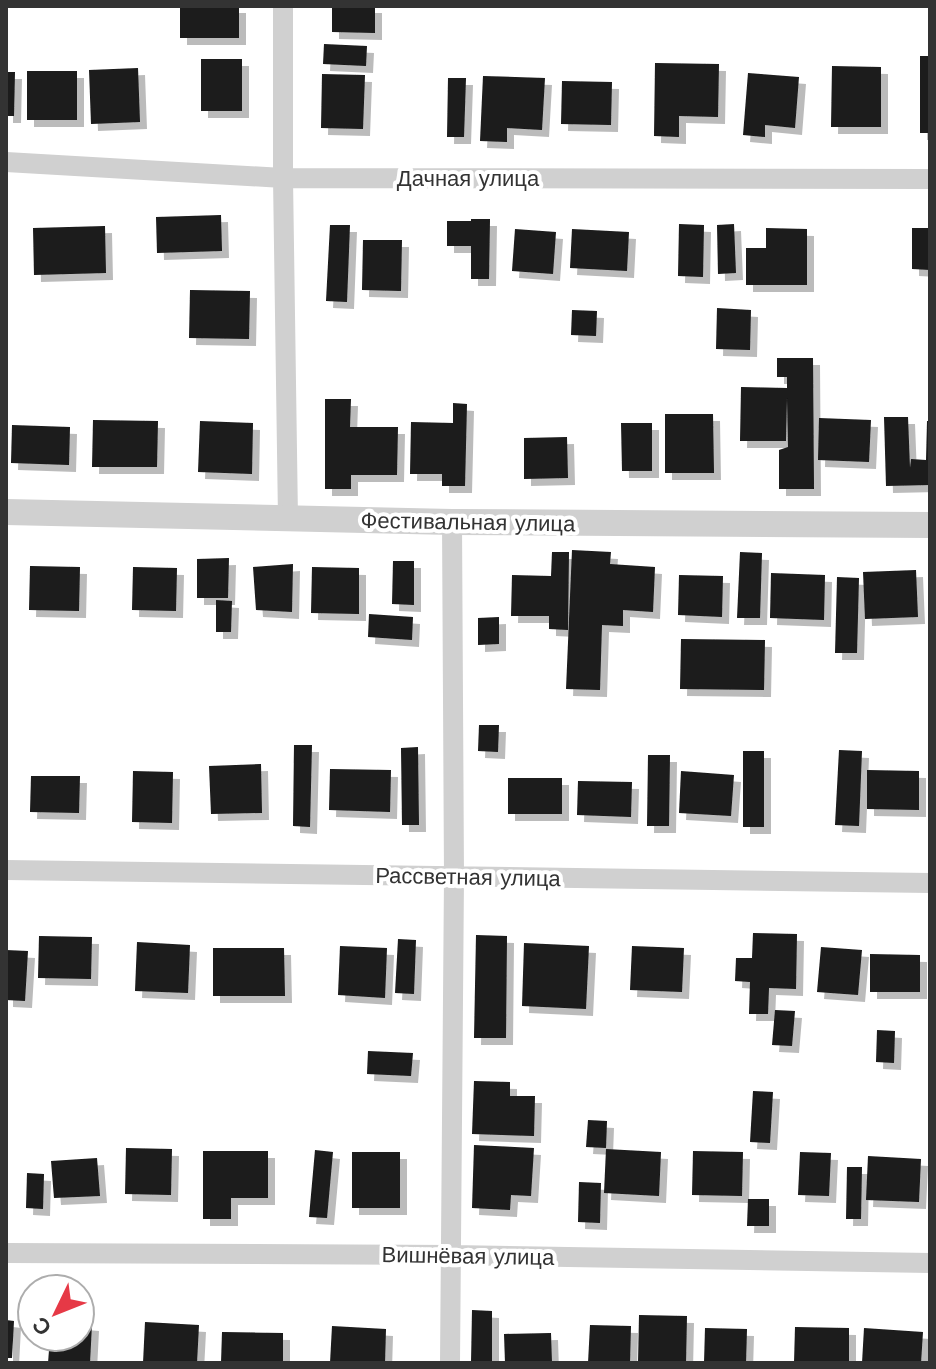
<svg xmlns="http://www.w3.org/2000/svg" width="936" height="1369" font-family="'Work Sans',sans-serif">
<defs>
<filter id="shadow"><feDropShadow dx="7" dy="7" stdDeviation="0" flood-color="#0004"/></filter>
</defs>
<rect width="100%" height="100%" fill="#fff"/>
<path fill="#1a1a1a" filter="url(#shadow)" d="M180,6h59v32h-59z
M332,6h43v27l-43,-1z
M324,44l43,2 -1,20 -43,-2z
M920,56h10v77h-10z
M201,59h41v52h-41z
M655,63l64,1 -1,53 -39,-1v21l-25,-1z
M832,66l49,1v60h-50z
M138,68l2,54 -49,2 -2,-54z
M27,71h50v49h-50z
M6,72h9l-1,44h-8z
M748,73l51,4 -4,51 -30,-3v12l-22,-2z
M322,74l43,1 -2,54 -42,-1z
M483,76l62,2 -3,52 -35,-2v14l-27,-1z
M448,78h18l-2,59h-17z
M562,81l50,1 -1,43 -50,-1z
M221,215l1,36 -65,2 -1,-36z
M471,219h19l-1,60h-18v-33h-24v-25h24z
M679,224l25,1 -1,52 -25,-1z
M734,224l2,49 -18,1 -1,-49z
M330,225h20l-3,77 -21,-1z
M105,226l1,47 -72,2 -1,-47z
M766,228l41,1v56h-61v-37h20z
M912,228h18v42l-18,-1z
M515,229l41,3 -3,42 -41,-3z
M572,229l57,3 -2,39 -57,-3z
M363,240h39l-1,51 -39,-1z
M190,290l60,1 -1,48 -60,-1z
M717,308l34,2 -1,40 -34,-1z
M572,310l25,1 -1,25 -25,-1z
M777,358h36l1,131h-35v-39l9,-3 -1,-49 -1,43h-46l1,-54 46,1v-11h-10z
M325,399h26l-1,28h48l-1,48h-46v14h-26z
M453,403l14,1 -2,82h-23v-12h-32l1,-52 42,1z
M665,414h48l1,59h-49z
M884,417h24l2,51 1,-9 15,1 1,-39h3v64l-44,1z
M819,418l52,2 -2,42 -51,-2z
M93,420l65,1 -1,46h-65z
M200,421l53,2 -1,51 -54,-2z
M621,423h31v48h-30z
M12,425l58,2 -1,38 -58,-2z
M567,437l1,41 -44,1v-41z
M572,550l39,2 -1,12 45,3 -2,45 -30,-2v16l-21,-1 -2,65 -34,-1z
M552,552h17l-1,78 -19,-1v-13h-38l1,-41 39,1z
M740,552l22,1 -2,65h-23z
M229,558l-1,40h-31v-39z
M393,561h21v44l-22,-1z
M293,564l-1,48 -36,-2 -3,-43z
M30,566l50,1 -1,44 -50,-1z
M133,567l44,1 -1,43 -44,-1z
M312,567l47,1v46l-48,-1z
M916,570l2,47 -53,2 -2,-47z
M771,573l54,2 -1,45 -54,-2z
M679,575l44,1 -1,41 -44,-2z
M837,577l22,1 -2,75h-22z
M216,600l16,1 -1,31h-15z
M369,614l44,3 -1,23 -44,-3z
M499,617v27l-21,1v-27z
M681,639l84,1 -1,50 -84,-1z
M479,725h20l-1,27 -20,-1z
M294,745h18l-2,82 -17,-1z
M418,747l1,78h-17l-1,-77z
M839,750l23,1 -3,75 -24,-1z
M743,751h21v76h-21z
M648,755h22l-1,71h-22z
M261,764l1,49 -51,1 -2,-48z
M330,769l61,1 -1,42 -61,-2z
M867,770l52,1v39l-52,-1z
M133,771l40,1 -1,51 -40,-1z
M681,771l53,4 -3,41 -52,-3z
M31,776h49l-1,37 -49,-1z
M508,778h54v36h-54z
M578,781l54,1 -1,35 -54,-2z
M753,933l44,1 -1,55 -27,-1 -1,26h-19l1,-32 -15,-1 1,-23h16z
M476,935l31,1 -1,102h-32z
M39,936l53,1 -1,42 -53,-1z
M398,939l18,1 -2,54 -19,-1z
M137,942l53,3 -2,48 -53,-2z
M524,943l65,3 -3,63 -64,-3z
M340,946l47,2 -2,50 -47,-3z
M632,946l52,2 -2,44 -52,-2z
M821,947l41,3 -4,45 -41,-3z
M213,948h71l1,48h-72z
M6,950l22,1 -3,50 -19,-1z
M870,954l50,1v37h-50z
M775,1010l20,1 -3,35 -20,-1z
M877,1030l18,1 -1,32 -18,-1z
M368,1051l45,2 -2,23 -44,-2z
M474,1081l36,1v14h25l-1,40 -62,-2z
M753,1091l20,1 -3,51 -20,-1z
M588,1120l19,1 -1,27 -20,-1z
M474,1145l60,3 -3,48 -20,-1 -1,15 -38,-2z
M126,1148l46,1 -1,46 -46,-1z
M606,1149l55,3 -2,44 -55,-3z
M315,1150l18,2 -6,66 -18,-1z
M203,1151h65v47h-37v21h-28z
M693,1151l50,1 -1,44 -50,-1z
M352,1152h48v56h-48z
M800,1152l31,1 -2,43 -31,-1z
M868,1156l53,3 -2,43 -53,-2z
M97,1158l3,38 -46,2 -3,-37z
M847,1167h15l-1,52h-15z
M27,1173l17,1 -1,35 -17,-1z
M579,1182l22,1 -1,40 -22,-1z
M748,1199h21v27h-22z
M472,1310l20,1v52h-21z
M639,1315l48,1 -1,47h-48z
M6,1320l8,1 -2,37h-6z
M145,1322l54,3 -2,38h-54z
M80,1323l12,1 -2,39h-42l2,-26h30z
M590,1325l41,1 -1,37h-42z
M332,1326l54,3 -1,34h-55z
M795,1327l54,1v35h-55z
M705,1328l42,1 -1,34h-42z
M864,1328l59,4 -2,31h-59z
M222,1332l61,1v30h-62z
M551,1333l1,30h-47l-1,-29z"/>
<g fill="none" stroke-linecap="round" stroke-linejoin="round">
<path stroke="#d0d0d0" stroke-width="20" d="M283,6v172l5,341
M6,162l277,16 647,1
M6,870l924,13
M6,1253l446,2 478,8
M450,1363l4,-486 -2,-355"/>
<path stroke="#d0d0d0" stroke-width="26" d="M6,512l446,10 478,3"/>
</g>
<g text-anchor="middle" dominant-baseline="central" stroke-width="8" stroke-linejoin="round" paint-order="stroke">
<g font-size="22" fill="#333" stroke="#fff">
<text x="468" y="178">Дачная улица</text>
<text transform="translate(468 522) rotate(1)">Фестивальная улица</text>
<text transform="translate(468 877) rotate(1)">Рассветная улица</text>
<text transform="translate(468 1256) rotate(1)">Вишнёвая улица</text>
</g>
</g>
<rect width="936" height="1369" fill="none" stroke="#333333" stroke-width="16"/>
<g transform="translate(56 1313) rotate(227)"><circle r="38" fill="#ffffff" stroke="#adadad" stroke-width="2"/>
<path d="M0-6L14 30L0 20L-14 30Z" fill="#e63946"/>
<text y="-12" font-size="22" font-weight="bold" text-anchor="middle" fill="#333333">С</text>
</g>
</svg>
